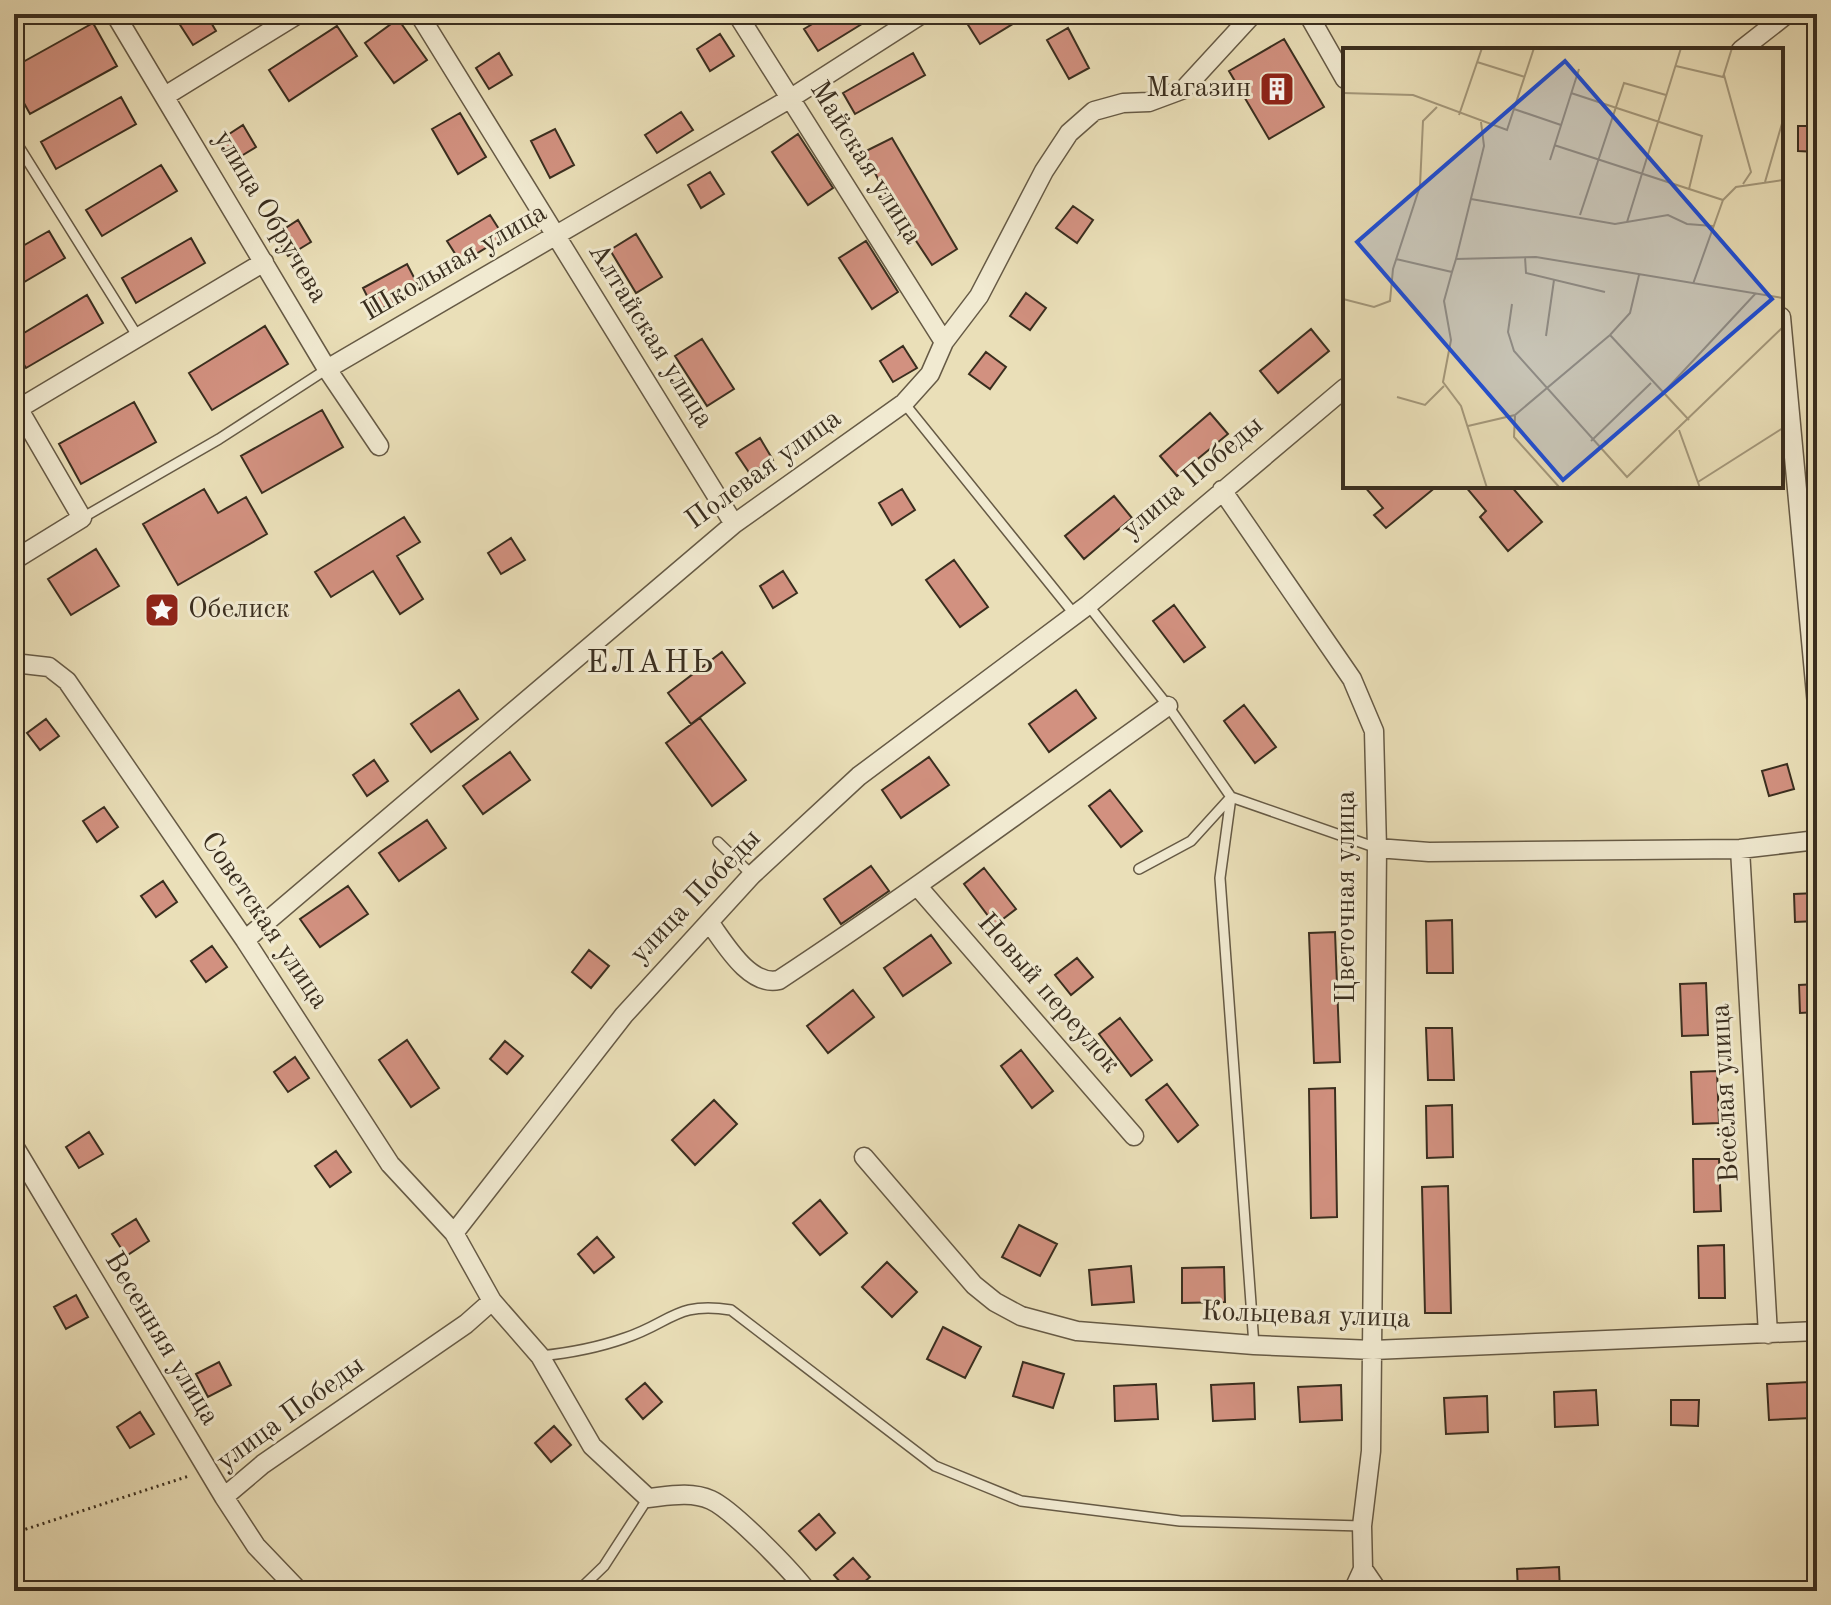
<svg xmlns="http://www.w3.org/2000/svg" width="1831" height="1605" font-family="'Old Standard TT',serif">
<rect width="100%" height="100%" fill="#eadfb8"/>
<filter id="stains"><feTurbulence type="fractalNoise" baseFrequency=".0025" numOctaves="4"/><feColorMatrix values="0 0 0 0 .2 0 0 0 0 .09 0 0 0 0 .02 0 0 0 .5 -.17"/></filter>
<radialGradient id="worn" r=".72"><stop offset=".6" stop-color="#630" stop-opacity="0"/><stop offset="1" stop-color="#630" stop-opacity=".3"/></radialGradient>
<path fill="#d29180" stroke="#3a2e1f" stroke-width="2" d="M173,14h33l10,17 -23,14z
M829,14h49l-60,37 -14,-22z
M975,14h54l-49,30 -15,-24z
M398,19l29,41 -33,23 -29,-40z
M93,23l24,43 -87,48 -16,-29v-18z
M337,26l20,30 -68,45 -20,-31z
M1068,28l21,40 -20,11 -22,-39z
M720,34l14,22 -24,15 -13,-22z
M1284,39l40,68 -55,32 -40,-68z
M499,53l13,22 -23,14 -13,-21z
M913,53l12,22 -70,39 -12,-21z
M121,97l15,27 -80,45 -15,-27z
M681,112l12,18 -36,23 -12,-18z
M460,113l26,44 -28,17 -26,-45z
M243,125l13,22 -23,14 -13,-21z
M1798,126h19v26l-19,-1z
M555,129l19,36 -24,13 -19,-37z
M798,134l35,54 -25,17 -36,-53z
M892,138l65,111 -25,16 -43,-65 -25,-48z
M161,165l16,26 -75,45 -16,-26z
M710,172l14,22 -23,14 -13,-23z
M1073,206l20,14 -16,23 -21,-15z
M490,215l14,22 -43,26 -14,-22z
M298,220l13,22 -23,14 -13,-21z
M49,231l16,27 -51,30v-37z
M636,234l26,43 -26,16 -26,-43z
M191,238l14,25 -69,40 -14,-25z
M866,241l32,51 -26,17 -33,-51z
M407,264l13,25 -45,23 -12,-24z
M1026,293l20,15 -16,22 -20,-14z
M87,295l16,28 -77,45 -12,-20v-9z
M265,326l23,38 -76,46 -23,-37z
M1311,329l18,22 -51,42 -18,-22z
M702,339l32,50 -27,17 -32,-50z
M903,346l14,22 -24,14 -13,-21z
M986,352l20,15 -16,22 -21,-15z
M134,402l22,40 -75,42 -22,-40z
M322,410l21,37 -81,46 -21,-37z
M1210,413l18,21 -51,42 -17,-20z
M760,438l13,22 -23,14 -14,-21z
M1364,486h73l-51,42 -12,-13 9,-7z
M1465,486h46l31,36 -34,29 -28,-34 6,-6z
M204,489l14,24 28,-16 21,37 -89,51 -35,-61z
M902,489l13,21 -23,15 -13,-22z
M1114,496l18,22 -48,41 -19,-23z
M404,517l16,25 -23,14 26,43 -23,15 -27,-43 -42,26 -16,-25z
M511,538l14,22 -24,14 -13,-21z
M96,549l23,37 -48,29 -23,-36z
M954,560l34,47 -28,20 -34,-47z
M783,571l14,22 -24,15 -13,-22z
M1174,605l31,42 -21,15 -31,-41z
M722,652l23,31 -54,41 -23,-31z
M459,690l19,29 -47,33 -20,-28z
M1076,690l20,28 -47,34 -20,-28z
M1244,705l32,42 -21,16 -31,-42z
M700,718l46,62 -34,26 -46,-63z
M46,719l13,17 -19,14 -13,-17z
M510,752l20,28 -47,34 -20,-28z
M929,757l20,28 -48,33 -19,-28z
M374,760l14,21 -21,15 -14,-21z
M1787,764l7,25 -25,7 -7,-25z
M1110,790l32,41 -21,16 -32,-41z
M104,807l14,20 -21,15 -14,-21z
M427,820l19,28 -47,33 -20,-28z
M871,866l18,25 -48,33 -17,-25z
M984,868l32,41 -21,16 -31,-41z
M163,881l14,21 -21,15 -15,-21z
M348,886l20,28 -48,33 -20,-28z
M1817,893v28l-22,1 -1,-28z
M1452,920l1,53h-26l-1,-52z
M1335,932l5,130 -26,1 -5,-130z
M931,935l20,28 -48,33 -19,-28z
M212,946l15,21 -21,15 -15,-21z
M589,950l20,16 -18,22 -19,-16z
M1077,958l16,19 -22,18 -16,-20z
M1706,983l2,52 -26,1 -2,-52z
M1817,984v28l-17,1 -1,-28z
M853,990l21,27 -46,36 -21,-27z
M1120,1018l32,42 -21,16 -32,-42z
M1426,1028h26l2,52h-26z
M407,1040l32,48 -28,19 -32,-47z
M505,1041l18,15 -16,18 -17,-15z
M1021,1050l32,41 -21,17 -31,-42z
M295,1057l14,21 -21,14 -14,-20z
M1717,1071l2,52 -26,1 -2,-52z
M1167,1084l31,41 -20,17 -32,-42z
M1335,1088l2,129 -26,1 -2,-129z
M714,1100l23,24 -42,41 -23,-25z
M1452,1105l1,52 -26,1 -1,-52z
M89,1132l14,22 -24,14 -13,-21z
M336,1151l15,21 -21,15 -15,-21z
M1693,1159h26l2,52 -27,1z
M1448,1186l3,127h-26l-3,-126z
M820,1200l27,33 -27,22 -27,-32z
M136,1219l13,22 -23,15 -14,-22z
M1019,1225l38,19 -17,32 -38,-19z
M597,1237l17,20 -20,16 -16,-19z
M1724,1245l1,53h-26l-1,-52z
M887,1262l30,30 -25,25 -30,-30z
M1131,1266l3,36 -42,3 -3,-35z
M1224,1267l1,35 -43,1v-35z
M76,1295l12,22 -22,12 -12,-22z
M943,1327l38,20 -16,31 -38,-19z
M219,1362l12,23 -23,12 -12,-23z
M1023,1362l41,12 -11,34 -40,-12z
M1810,1382l1,36 -42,2 -2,-36z
M645,1383l17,19 -19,17 -17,-20z
M1254,1383l1,36 -42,2 -2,-36z
M1156,1384l2,35 -43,2 -1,-35z
M1341,1385l1,35 -42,2 -2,-35z
M1596,1390l2,35 -43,2 -1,-35z
M1487,1396l1,36 -42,2 -2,-36z
M1671,1400h28l-1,26 -27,-1z
M140,1412l14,22 -24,14 -13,-21z
M554,1426l17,19 -20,17 -16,-19z
M819,1514l16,19 -19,17 -17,-19z
M853,1558l17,19 -16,14h-6l-14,-16z
M1559,1567l1,24h-42l-1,-22z"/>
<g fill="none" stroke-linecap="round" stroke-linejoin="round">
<defs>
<path id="lane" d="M14,139l124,198
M904,403l171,212
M82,518l137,-79 108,-70
M1088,605l80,101 63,91 146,51
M718,842l34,33
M1139,869l52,-28 40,-44 -11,81 34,467
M540,1356c29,-3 57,-8 85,-18 46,-15 51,-37 106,-28l204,156 86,35 159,20 182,5
M578,1591l26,-25 44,-68"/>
<path id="street" d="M115,14l212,355 52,77
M419,14l315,510
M737,14l207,328
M1308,14l37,65
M1741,50l46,-36
M165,96l133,-82
M1781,317l36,388
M327,369l464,-271 131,-84
M14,401l68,117 -68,42
M18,409l246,-147
M1222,490l130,189 22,52 3,117 -6,603 -9,75 1,43 -10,22
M14,663l35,4 18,14 178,259 145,224 64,69
M1377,848l52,4 311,-3 77,-9
M1740,849l28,485
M919,888l215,248
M709,922c15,20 40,65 70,58 132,-87 260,-182 389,-274
M245,940l489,-416 170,-121 26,-29 14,-32 35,-46 65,-125 25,-38 25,-22 29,-8 26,-1 35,-13 69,-75
M14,1146l210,351 32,49 43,45
M864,1157l110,128 21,17 26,14 56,15 177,14 119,5 444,-19
M492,1301l48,55 52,90 56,52c20,-2 43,-7 63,2 22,10 80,70 96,91
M224,1497l39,-33 203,-140 26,-23 -38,-68 170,-218 128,-140 107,-99 229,-171 257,-217
M1363,1569l15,22"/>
</defs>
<use href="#lane" stroke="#665a45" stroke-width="12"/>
<use href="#street" stroke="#665a45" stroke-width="21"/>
<path stroke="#3a2e1f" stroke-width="3" stroke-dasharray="2 4" stroke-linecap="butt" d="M14,1533l175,-57"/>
<use href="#lane" stroke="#f1ead1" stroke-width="9"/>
<use href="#street" stroke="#f1ead1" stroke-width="18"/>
</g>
<defs>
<symbol id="building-square" viewBox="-11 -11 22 22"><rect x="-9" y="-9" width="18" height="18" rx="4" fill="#8f2418" stroke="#f1ead1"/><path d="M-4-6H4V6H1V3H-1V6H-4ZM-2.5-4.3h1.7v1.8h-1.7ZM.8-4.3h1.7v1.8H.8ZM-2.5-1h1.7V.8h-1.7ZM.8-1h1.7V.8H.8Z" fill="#fff"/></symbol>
<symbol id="sight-square" viewBox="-11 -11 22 22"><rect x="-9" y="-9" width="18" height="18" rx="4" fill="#8f2418" stroke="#f1ead1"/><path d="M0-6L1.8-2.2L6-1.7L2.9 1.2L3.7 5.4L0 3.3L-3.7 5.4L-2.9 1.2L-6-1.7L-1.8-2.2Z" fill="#fff"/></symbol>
</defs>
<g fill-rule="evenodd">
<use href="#building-square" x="1257" y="69" width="40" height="40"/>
<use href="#sight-square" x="142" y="590" width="40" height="40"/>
</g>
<g text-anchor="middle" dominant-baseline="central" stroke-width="6" stroke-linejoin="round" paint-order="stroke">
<g font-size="28" fill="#3a2e1f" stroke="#f1ead1" text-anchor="end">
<text x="1251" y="89">Магазин</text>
<text x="188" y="610" text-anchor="start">Обелиск</text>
</g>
<g font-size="28" fill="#3a2e1f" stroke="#f1ead1">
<text transform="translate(865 163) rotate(58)">Майская улица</text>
<text transform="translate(270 217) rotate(59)">улица Обручева</text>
<text transform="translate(455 263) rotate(-30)">Школьная улица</text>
<text transform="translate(650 336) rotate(58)">Алтайская улица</text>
<text transform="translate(764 470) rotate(-36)">Полевая улица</text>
<text transform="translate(1193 478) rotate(-40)">улица Победы</text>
<text transform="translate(696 897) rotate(-46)">улица Победы</text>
<text transform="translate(1347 897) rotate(-90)">Цветочная улица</text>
<text transform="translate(264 921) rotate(56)">Советская улица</text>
<text transform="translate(1048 994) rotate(49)">Новый переулок</text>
<text transform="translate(1726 1093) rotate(-93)">Весёлая улица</text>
<text transform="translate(1306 1316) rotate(2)">Кольцевая улица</text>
<text transform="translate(161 1339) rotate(59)">Весенняя улица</text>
<text transform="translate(291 1414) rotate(-36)">улица Победы</text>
</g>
<g font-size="32" letter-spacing="2" fill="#3a2e1f" stroke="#f1ead1">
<text x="651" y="664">ЕЛАНЬ</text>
</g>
</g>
<g transform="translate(1343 48)">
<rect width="440" height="440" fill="#eadfb8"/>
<path fill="none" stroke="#a4987b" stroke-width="2" d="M134,14l48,15M333,18l47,11 9,-29M381,27l27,97 -8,12M0,45l70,2 94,35 27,-82M228,45l131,43 -13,53M171,61l47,16M116,67l23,-67M211,97l169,55 13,-13 47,-7M207,112l29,-91M422,134l18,-62M128,151l144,25 53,-9 19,9 26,2M237,167l44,-132 42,12M284,174l54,-174M182,209l1,16 79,19M53,211l56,13 4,-13 80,-2 247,41M113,211l28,-113 -3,-24M109,224l-8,29 7,39 -8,42 18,24 26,82M350,236l30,-84M0,251l31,8 16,-6 3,-32 27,-83 3,-65 14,-14M169,256l-4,28 6,19 113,126 156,-150M267,287l79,85M203,288l8,-56M320,345l93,-100M54,349l28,8 19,-19M172,368l-1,21 46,51M125,378l47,-11 95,-80 20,-22 9,-38M336,382l21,58M248,393l60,-58M355,434l85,-54"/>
<path fill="#1d4ed8" fill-opacity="0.15" stroke="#1d4ed8" stroke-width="4" d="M222,13l207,238 -209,181 -206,-238z"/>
<rect width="440" height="440" fill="none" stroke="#3a2e1f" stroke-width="4"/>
</g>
<rect width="1831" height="1605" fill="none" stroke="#eadfb8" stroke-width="48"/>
<rect x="16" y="16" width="1799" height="1573" fill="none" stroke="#3a2e1f" stroke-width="4"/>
<rect x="24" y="24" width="1783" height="1557" fill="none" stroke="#3a2e1f" stroke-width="2"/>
<rect width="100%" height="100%" filter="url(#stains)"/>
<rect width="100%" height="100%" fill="url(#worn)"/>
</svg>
